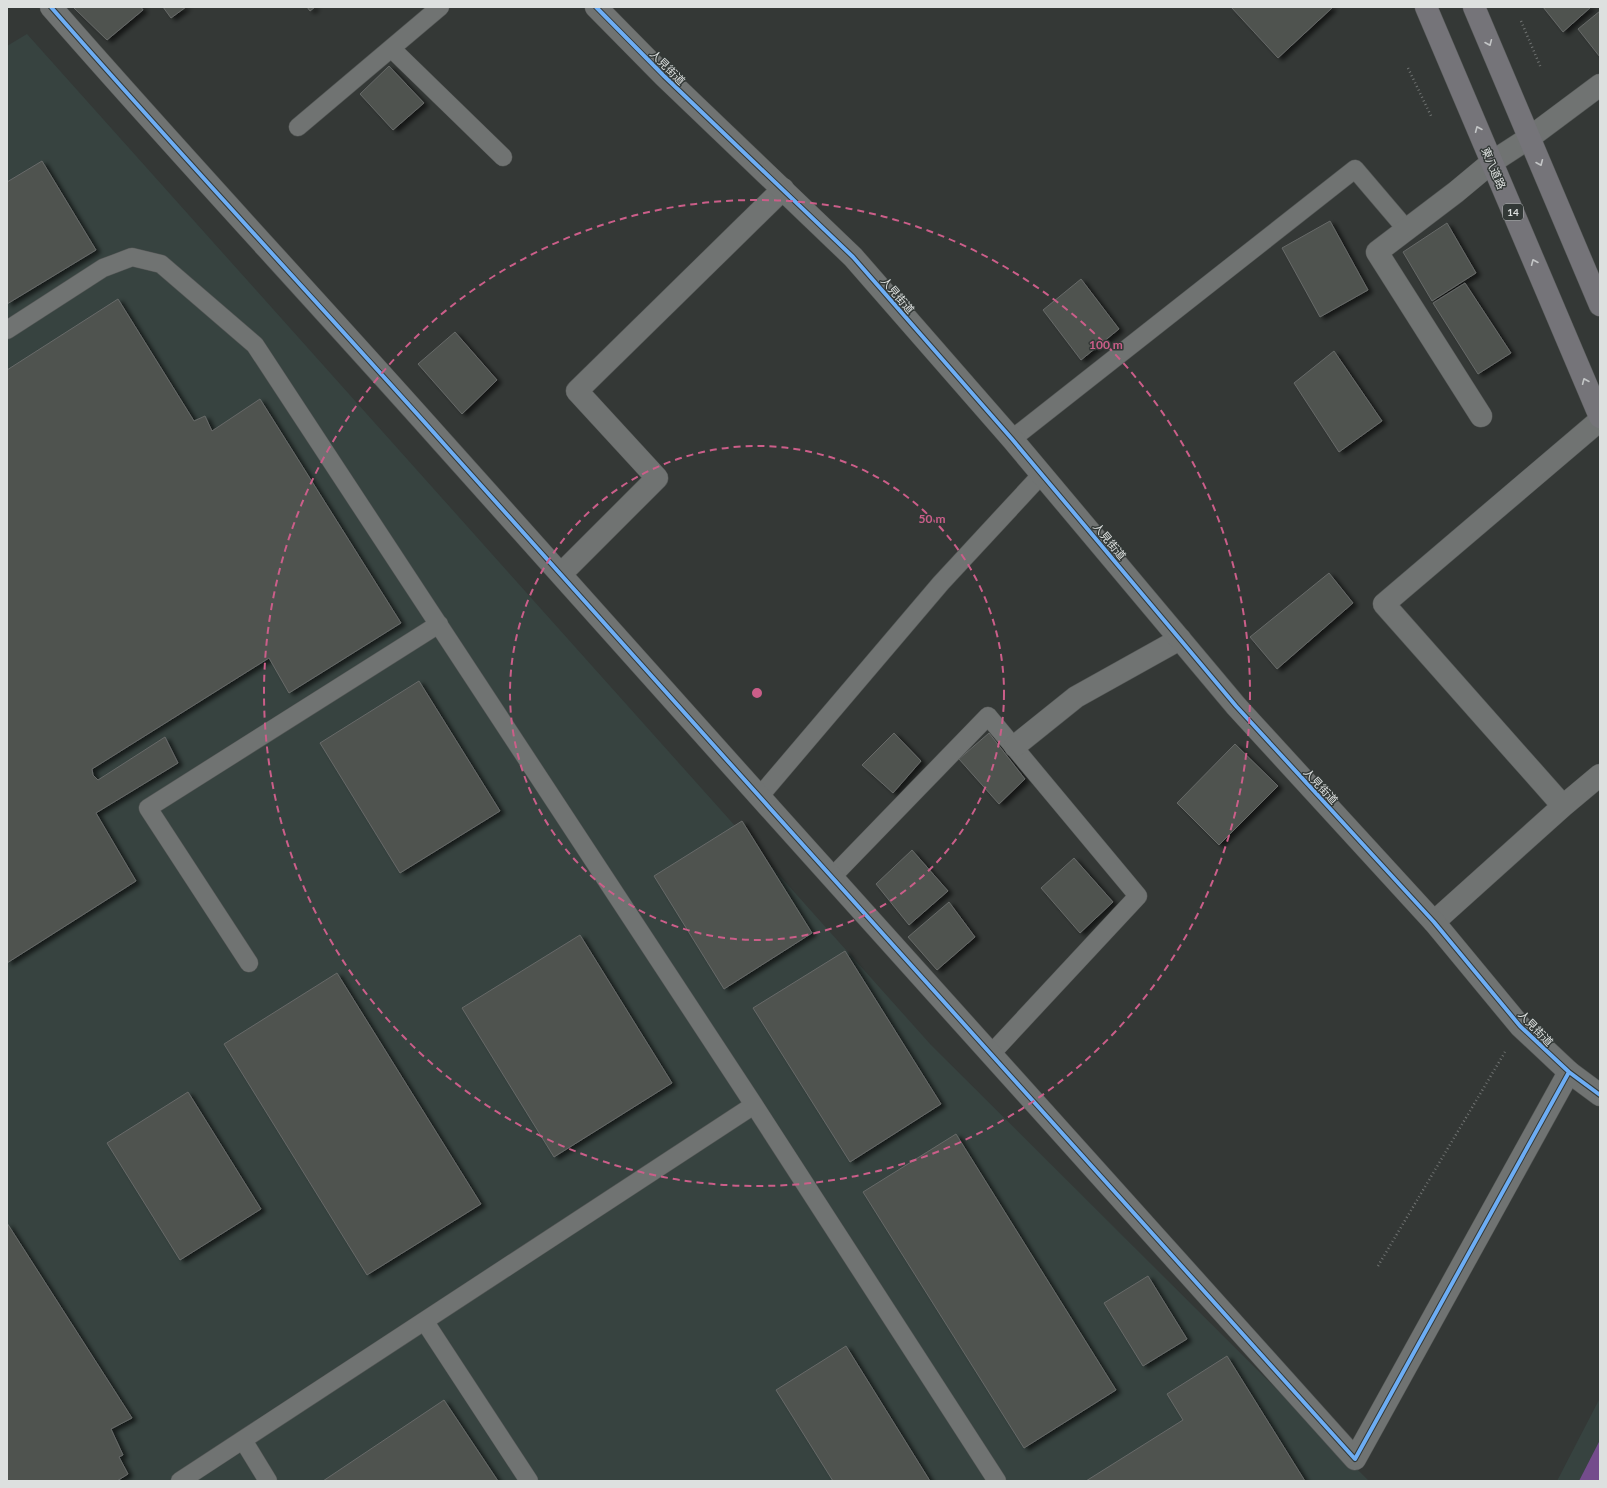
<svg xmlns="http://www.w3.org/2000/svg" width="1607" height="1488" font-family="Lato,'Noto Sans JP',sans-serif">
<defs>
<filter id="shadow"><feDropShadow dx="4.5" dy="2.5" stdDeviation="2" flood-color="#0009"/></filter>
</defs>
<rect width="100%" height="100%" fill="#343836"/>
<path fill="#374340" d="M27,34l904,1011 438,436h-1362v-1435z
M1600,1398v83h-43z"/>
<path fill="#744c8c" d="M1600,1440v41h-21z"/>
<path fill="#4f5250" stroke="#676a68" filter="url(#shadow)" d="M77,7h64l2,3 -36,30 -33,-32z
M163,7h23l-15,11z
M307,7h8l-5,4z
M1231,7h100l1,1 -54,50z
M1543,7h48l-28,25z
M1600,11v46l-22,-28z
M389,66l35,37 -31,27 -33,-36z
M42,161l54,89 -89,54v-122z
M1330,221l38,69 -48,27 -38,-69z
M1447,223l29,50 -44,28 -29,-49z
M1081,279l38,50 -38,31 -38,-50z
M1465,283l46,70 -33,21 -45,-71z
M118,299l76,122 11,-5 7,15 48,-32 141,224 -112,70 -20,-35 -177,111 1,6 5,5 67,-43 13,26 -82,50 40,68 -129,82v-593z
M455,332l42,48 -35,34 -44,-50z
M1334,351l48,70 -43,31 -45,-69z
M1329,573l24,30 -76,66 -27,-32z
M419,681l81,130 -100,62 -80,-130z
M894,733l27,28 -28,32 -31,-28z
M989,733l36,46 -26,25 -40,-45z
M1235,744l43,42 -59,59 -42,-42z
M742,821l70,112 -88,56 -70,-113z
M912,850l36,41 -39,34 -33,-41z
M1074,858l39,44 -33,31 -39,-45z
M949,902l26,35 -38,33 -29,-33z
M580,935l92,148 -118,74 -92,-149z
M845,951l96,153 -91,58 -97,-154z
M337,973l144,231 -114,71 -143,-231z
M188,1092l73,117 -81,51 -73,-117z
M956,1134l160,256 -92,58 -161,-256z
M7,1223l125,195 -21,11 12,26 -4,2 9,17 -11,7h-110z
M1148,1276l39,63 -44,27 -39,-63z
M846,1346l84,135h-97l-57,-91z
M1227,1356l78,125h-219l97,-61 -16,-26z
M444,1400l54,81h-175z"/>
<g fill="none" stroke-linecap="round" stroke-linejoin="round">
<defs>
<path id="service" d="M392,49l111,108
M298,127l142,-120
M7,330l96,-62 29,-11 29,7 94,81 499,760 243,376
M1012,439l343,-270 52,61
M759,797l182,-214 101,-109
M831,878l157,-162 150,180 -148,159
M249,963l-101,-155 291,-184
M425,1322l104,159
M243,1440l25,41
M180,1481l574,-376"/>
<path id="minor" d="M51,7c129,148 263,291 393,437 303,339 606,677 911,1015l214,-387
M1481,416l-104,-164 79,-60 36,-30 37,-24 71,-53
M561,574l96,-96 -80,-87 206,-202
M1015,746l61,-49 104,-58
M1563,806l-179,-202 216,-184
M1434,922l129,-116 37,-31"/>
<path id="secondary" d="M596,7l68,69 189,181 159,182 224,267 198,216 86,104 49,46 31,23"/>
<path id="primary" d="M1426,7l174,410
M1474,7l126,298"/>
</defs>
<use href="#service" stroke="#535655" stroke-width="19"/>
<use href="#minor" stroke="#535655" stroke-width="23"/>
<use href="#secondary" stroke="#535655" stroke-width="23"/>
<use href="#primary" stroke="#535655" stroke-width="23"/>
<path stroke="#707372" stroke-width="2.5" stroke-dasharray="1 3" stroke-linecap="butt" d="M1521,21l20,47
M1408,68l24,50
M1378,1266l127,-214"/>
<use href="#service" stroke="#707372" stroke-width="18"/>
<use href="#minor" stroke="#707372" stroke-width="22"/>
<use href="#secondary" stroke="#707372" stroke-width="22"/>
<use href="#primary" stroke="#757479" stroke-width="22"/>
<defs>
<path id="cycleway" d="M51,7c129,148 263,291 393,437 303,339 606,677 911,1015l214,-387
M596,7l68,69 189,181 159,182 224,267 198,216 86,104 49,46 31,23"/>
</defs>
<use href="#cycleway" stroke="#333937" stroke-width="6"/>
<use href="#cycleway" stroke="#6dadf4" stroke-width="4"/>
</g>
<defs><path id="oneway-chevron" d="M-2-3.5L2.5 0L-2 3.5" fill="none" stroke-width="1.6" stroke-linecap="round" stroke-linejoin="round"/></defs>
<g stroke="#c3c5c6">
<use href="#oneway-chevron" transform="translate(1489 43) rotate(67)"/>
<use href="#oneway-chevron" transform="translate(1478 129) rotate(-113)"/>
<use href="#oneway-chevron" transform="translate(1540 163) rotate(67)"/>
<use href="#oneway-chevron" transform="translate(1534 262) rotate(-113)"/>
<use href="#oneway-chevron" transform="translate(1585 381) rotate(-113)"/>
</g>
<g fill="none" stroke="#cb5e89" stroke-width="2" stroke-dasharray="7 5">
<circle cx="757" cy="693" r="247"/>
<circle cx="757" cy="693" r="493"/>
</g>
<g text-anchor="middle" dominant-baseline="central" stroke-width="3" stroke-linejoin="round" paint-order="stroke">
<rect fill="#333937" stroke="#aaaead" stroke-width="1" x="1503" y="204" width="20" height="16" rx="3"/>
<g font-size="10" font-weight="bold" fill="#dde0df">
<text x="1513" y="212">14</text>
</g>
<g font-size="11" fill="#dde0df" stroke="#333937">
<text transform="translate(668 67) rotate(45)">人見街道</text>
<text transform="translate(1494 168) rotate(67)">東八道路</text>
<text transform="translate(898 295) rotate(49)">人見街道</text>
<text transform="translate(1110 541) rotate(50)">人見街道</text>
<text transform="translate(1321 786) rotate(47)">人見街道</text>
<text transform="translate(1536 1028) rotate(46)">人見街道</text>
</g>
</g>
<circle cx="757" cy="693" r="6" fill="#cb5e89" stroke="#333937" stroke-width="2"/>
<g font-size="12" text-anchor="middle" font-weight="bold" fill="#cb5e89" stroke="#333937" stroke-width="3" stroke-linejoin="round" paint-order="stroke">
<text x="1106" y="349">100 m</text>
<text x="932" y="523">50 m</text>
</g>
<rect width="1607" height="1488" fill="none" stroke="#dde0df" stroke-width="16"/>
</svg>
